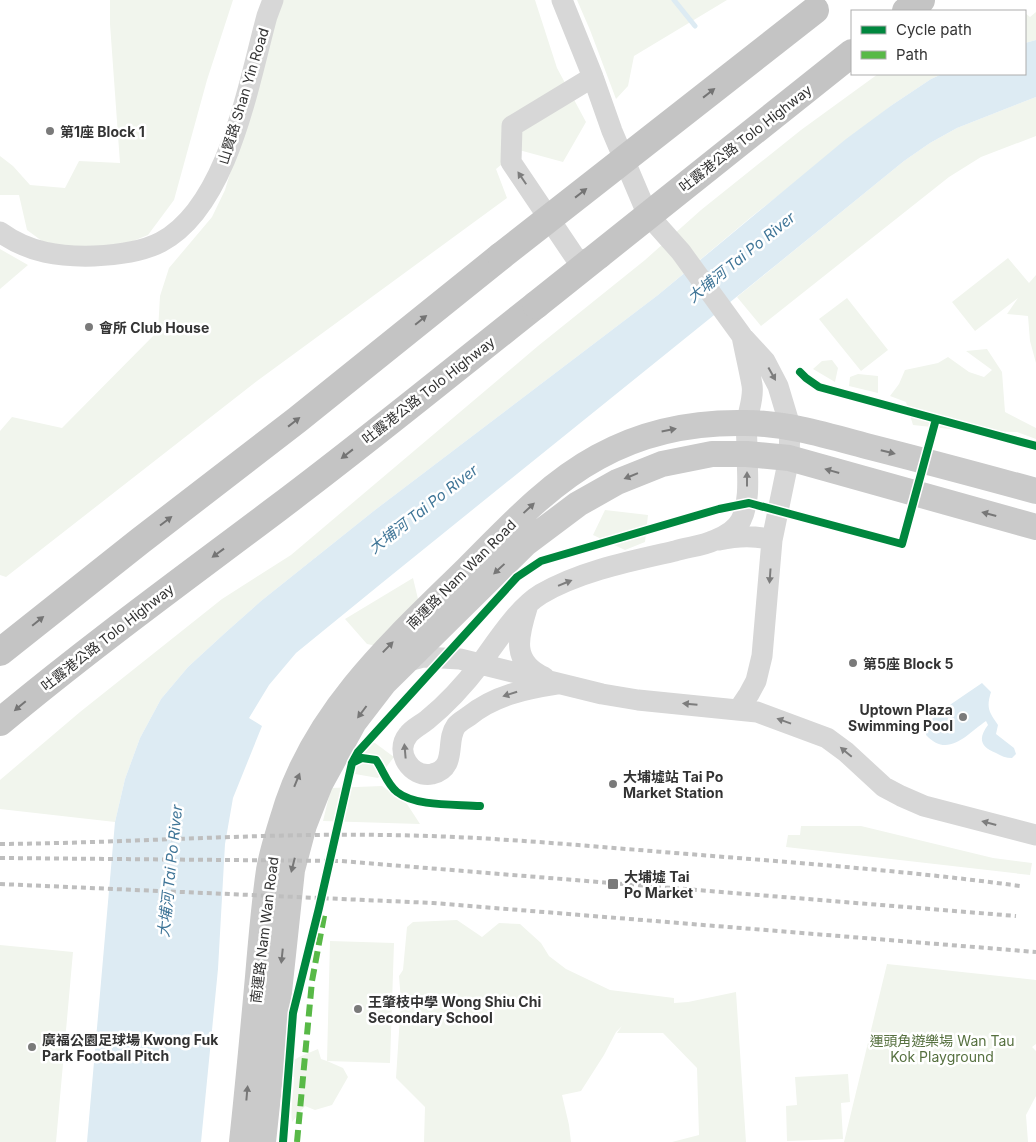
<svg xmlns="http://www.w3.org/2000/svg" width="1036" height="1142" font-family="Inter,'Noto Sans TC',sans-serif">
<rect width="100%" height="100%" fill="#fff"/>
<path fill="#f1f5ed" d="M110,0h123l-26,80 -33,120 -26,35 -42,17 -60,-8 -19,-14 -8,-35h-19v-39l13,10 17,19 35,3 14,-27 41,2 -10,-139z
M279,0h256l22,68 29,54 -23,40 -44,-12 -23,19 11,29 -250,183 -251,196 -6,-2v-144l12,-14 50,11 96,-97 2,-35 9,-28 43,-51 13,-27 33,-109z
M577,0h150l-93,56 -6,30 -12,13 -26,-69z
M1036,12v28l-11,3v-30l5,4z
M878,74h64l-11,5 -39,26 -142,113 -92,77 -283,215 -114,91 -36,32 -37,34 -27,32 -21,39 -15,41 -10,43 -115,-13v-29l80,-68 142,-113 69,-44 247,-209 107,-86 56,-50 100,-80z
M1036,97v39l-55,21 -32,20 -188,149 -24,-29 167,-136 26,-18 27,-15z
M0,249l28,16 -28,24z
M1008,258l21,25 7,-8v88l-6,-22 -2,-25 -21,-2 11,-16 -43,33 -23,-29z
M847,298l41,52 -27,21 -42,-52z
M987,349l15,23 3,40 31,16v11l-19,-7 -48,-1 -56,-6 -7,-23 -16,-6 9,-12 6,-14 33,-7 10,-6 21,15 15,5 8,-7 -26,-19z
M832,360l6,8 -3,14 -22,-13 9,-8z
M858,374l20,2v17l-29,-7 1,-9z
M605,510l43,5 -3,27 -20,8 -32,-15z
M413,578l10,42 -41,27 -15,-3 -22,-25z
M361,740l14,3 19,14 -16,21 -23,-4z
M382,786l25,18 13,20 -97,-3 8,-33z
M801,826h60l132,32 39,5 -2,12 -244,-28 2,-12h12z
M457,920l25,17 17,-14 21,1 21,19 8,13 17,13 44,21 64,8v5l14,-1 48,-10 10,150h-74l27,-7 -2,-67 -34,-35h-46l5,-7 -6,6 -12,23 -23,36 -19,4 7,30 2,17h-147l1,-35 -29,-29 5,-77 -2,-25 4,-6 4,-43 6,-5z
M330,941l64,2 -4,120 -63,-2 16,7 5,9 -16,28 -17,5 -10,-4 -13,16c-2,-15 2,-29 2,-45l-11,-1v-9l16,-10 19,-8 3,10 6,2z
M0,945l73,7 -17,190h-56z
M887,964l149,16v64l-4,3 4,4v45l-10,19 2,27h-184z
M848,1074l2,28 -9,1 2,36 -56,2 -1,-35 11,-1 -2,-28z"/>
<path fill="#ddebf3" d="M1036,40v57l-79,31 -27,15 -26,18c-202,165 -406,327 -608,492l-27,32 -20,33 13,8 -29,72 -8,46 -7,125 -17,173h-114l28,-320 10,-43 15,-41 21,-39 27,-32 37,-34 36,-32 114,-91 283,-215 188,-156 46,-34 39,-26 11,-5h83v-31z
M982,683l9,9c-5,16 -2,20 7,33l-2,9 18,14 2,6 -4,4c-6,0 -11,-2 -16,-5 -16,-6 -18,-15 -8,-28l-2,-4c-19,13 -38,38 -60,14l1,-11 11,-11z"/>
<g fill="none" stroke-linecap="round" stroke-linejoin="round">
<path stroke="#ddebf3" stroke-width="5" d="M674,0l21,26"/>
<path stroke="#d7d7d7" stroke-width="21" d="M562,0l31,77 19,54 31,73 14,21 24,27 61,84 23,25 13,25 12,40 -1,32 -17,82 -10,116 -6,25 -7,13 -10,15
M593,77l-81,49 -1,36 66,98 24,-2
M0,232c29,21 60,25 94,24 21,-1 48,-4 67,-14 67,-36 87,-157 106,-226l6,-16
M719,540c18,-4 35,-5 53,0
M527,608c-9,29 -16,54 17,69
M404,662l19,-5 37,2 142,35 36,6 119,12 70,26 19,14 38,35 17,9 23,10 112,29
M558,684c-32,5 -63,11 -89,32 -4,3 -10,6 -13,10 -11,15 2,42 -24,48 -21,4 -38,-22 -24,-39 4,-6 13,-10 19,-15 21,-17 38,-36 54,-57 16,-22 37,-55 60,-69 39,-23 90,-33 134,-43 13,-4 28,-5 40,-11 10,-4 21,-10 26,-20 10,-20 6,-48 6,-69 0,-10 -1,-20 0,-30 2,-12 7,-24 5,-36 -3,-17 -7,-33 -10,-49"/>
<path stroke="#cacaca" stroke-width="26" d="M242,1142c6,-55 11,-110 16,-165 3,-36 6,-72 11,-107 4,-23 12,-46 19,-68 33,-97 109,-164 180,-234 40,-40 80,-84 130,-111 45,-25 96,-35 147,-34 43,0 84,13 125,24 55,14 111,29 166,44
M263,1142l29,-272 12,-45 16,-41 34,-62 30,-39 142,-140 52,-39 39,-22 45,-18 50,-10h35l42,4 247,69"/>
<path stroke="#c4c4c4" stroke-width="28" d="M906,11l15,-11
M0,652l140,-111 157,-121 204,-164
M0,722c90,-75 185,-144 278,-214 88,-66 172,-135 258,-203"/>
<path stroke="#bebebe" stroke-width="4" stroke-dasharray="5 4" stroke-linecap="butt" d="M0,844c128,-1 257,-11 385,-9 101,1 202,11 303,19 111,9 222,17 332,32
M0,858l341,3 675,55
M0,884l433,19 603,49"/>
<path stroke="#c4c4c4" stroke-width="28" d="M501,256l314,-246
M536,305l316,-252"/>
<path stroke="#58b947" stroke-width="6" stroke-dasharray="12 6" stroke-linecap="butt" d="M297,1142l15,-161 13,-70"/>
<defs>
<path id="cycleway" d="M800,372l6,6 13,9 217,59
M352,763l10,-5 14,2c7,10 11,24 21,32 19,15 59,12 83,14
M283,1142l10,-129 26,-105 33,-145 6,-11 159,-175 24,-16 178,-52 30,-6 153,41 34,-125"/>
</defs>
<use href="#cycleway" stroke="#fff" stroke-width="11"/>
<use href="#cycleway" stroke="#00873e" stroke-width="8"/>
</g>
<defs><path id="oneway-solid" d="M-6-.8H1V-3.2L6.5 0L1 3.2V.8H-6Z" transform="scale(1.25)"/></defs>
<g fill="#747474">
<use href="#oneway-solid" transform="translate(709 93) rotate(-38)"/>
<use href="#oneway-solid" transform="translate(581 193) rotate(-38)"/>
<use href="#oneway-solid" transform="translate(421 320) rotate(-39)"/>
<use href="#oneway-solid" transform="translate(294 422) rotate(-38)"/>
<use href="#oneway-solid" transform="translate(347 454) rotate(142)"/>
<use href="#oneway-solid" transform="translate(166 521) rotate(-37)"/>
<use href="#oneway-solid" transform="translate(218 553) rotate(144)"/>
<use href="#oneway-solid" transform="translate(38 621) rotate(-39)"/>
<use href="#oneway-solid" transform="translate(20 706) rotate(140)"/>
</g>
<g fill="#7d7d7d">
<use href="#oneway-solid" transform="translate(522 178) rotate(-124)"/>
<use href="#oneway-solid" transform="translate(772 374) rotate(61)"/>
<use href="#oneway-solid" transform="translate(747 479) rotate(-90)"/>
<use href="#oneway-solid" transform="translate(770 576) rotate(94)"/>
<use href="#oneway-solid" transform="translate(565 583) rotate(-22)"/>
<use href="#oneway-solid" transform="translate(510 694) rotate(162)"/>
<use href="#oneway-solid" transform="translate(690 704) rotate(-175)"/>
<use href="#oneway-solid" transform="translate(784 721) rotate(-160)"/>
<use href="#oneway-solid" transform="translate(405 751) rotate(-95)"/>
<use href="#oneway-solid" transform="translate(846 752) rotate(-140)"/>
<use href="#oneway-solid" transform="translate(989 823) rotate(-165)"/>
</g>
<g fill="#777">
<use href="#oneway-solid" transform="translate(669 430) rotate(-11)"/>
<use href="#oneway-solid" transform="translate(888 452) rotate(14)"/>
<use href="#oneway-solid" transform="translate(832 471) rotate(-164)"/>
<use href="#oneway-solid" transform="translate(631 476) rotate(158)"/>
<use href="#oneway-solid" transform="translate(529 508) rotate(-43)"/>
<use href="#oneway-solid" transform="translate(989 514) rotate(-165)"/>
<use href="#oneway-solid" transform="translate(499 569) rotate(137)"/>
<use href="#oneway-solid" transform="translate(388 647) rotate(-46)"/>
<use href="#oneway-solid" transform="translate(362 712) rotate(127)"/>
<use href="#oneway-solid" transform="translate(297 780) rotate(-68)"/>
<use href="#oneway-solid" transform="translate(293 865) rotate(104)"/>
<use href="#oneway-solid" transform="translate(282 956) rotate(96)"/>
<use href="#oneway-solid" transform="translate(247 1093) rotate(-85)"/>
</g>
<g fill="#7a7a7a" stroke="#fff" stroke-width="2">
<circle cx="50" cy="131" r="5"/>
<circle cx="89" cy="327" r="5"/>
<circle cx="853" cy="663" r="5"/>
<circle cx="963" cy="717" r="5"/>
<circle cx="613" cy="784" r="5"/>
<rect x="607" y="878" width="12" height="12" rx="2.5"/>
<circle cx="358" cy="1009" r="5"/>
<circle cx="32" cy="1047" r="5"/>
</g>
<g text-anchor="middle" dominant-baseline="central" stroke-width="5" stroke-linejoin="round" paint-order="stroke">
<g font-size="14" fill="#333" stroke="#fff">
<text transform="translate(243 96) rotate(-73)">山賢路 Shan Yin Road</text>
<text transform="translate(745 138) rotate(-38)">吐露港公路 Tolo Highway</text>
<text transform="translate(428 390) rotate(-38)">吐露港公路 Tolo Highway</text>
<text transform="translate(461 574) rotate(-45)">南運路 Nam Wan Road</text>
<text transform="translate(107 637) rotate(-38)">吐露港公路 Tolo Highway</text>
<text transform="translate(264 930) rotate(-83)">南運路 Nam Wan Road</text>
</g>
<g font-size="14" font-weight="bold" fill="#333" stroke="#fff" text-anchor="start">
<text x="60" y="131">第1座 Block 1</text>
<text x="99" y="327">會所 Club House</text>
<text x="863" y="663">第5座 Block 5</text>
<text x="953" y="709" text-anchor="end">Uptown Plaza<tspan x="953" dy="16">Swimming Pool</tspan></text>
<text x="623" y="776">大埔墟站 Tai Po<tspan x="623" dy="16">Market Station</tspan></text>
<text x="624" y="876">大埔墟 Tai<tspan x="624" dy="16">Po Market</tspan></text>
<text x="368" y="1001">王肇枝中學 Wong Shiu Chi<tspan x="368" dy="16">Secondary School</tspan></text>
<text x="42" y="1039">廣福公園足球場 Kwong Fuk<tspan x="42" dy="16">Park Football Pitch</tspan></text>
</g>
<g font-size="14" fill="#56703f" stroke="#fff">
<text x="942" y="1040">運頭角遊樂場 Wan Tau<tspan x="942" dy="16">Kok Playground</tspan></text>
</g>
<g font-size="15" font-style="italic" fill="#3f7597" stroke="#fff">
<text transform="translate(741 257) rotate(-39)">大埔河 Tai Po River</text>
<text transform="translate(423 509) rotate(-38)">大埔河 Tai Po River</text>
<text transform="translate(170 871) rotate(-84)">大埔河 Tai Po River</text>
</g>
</g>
<rect x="851" y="10" width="175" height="65" fill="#ffffff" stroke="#adadad"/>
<rect x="861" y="26" width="25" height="8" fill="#00873e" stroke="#adadad"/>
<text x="896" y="35" font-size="15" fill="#333333">Cycle path</text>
<rect x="861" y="51" width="25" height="8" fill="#58b947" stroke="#adadad"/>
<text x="896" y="60" font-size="15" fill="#333333">Path</text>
</svg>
